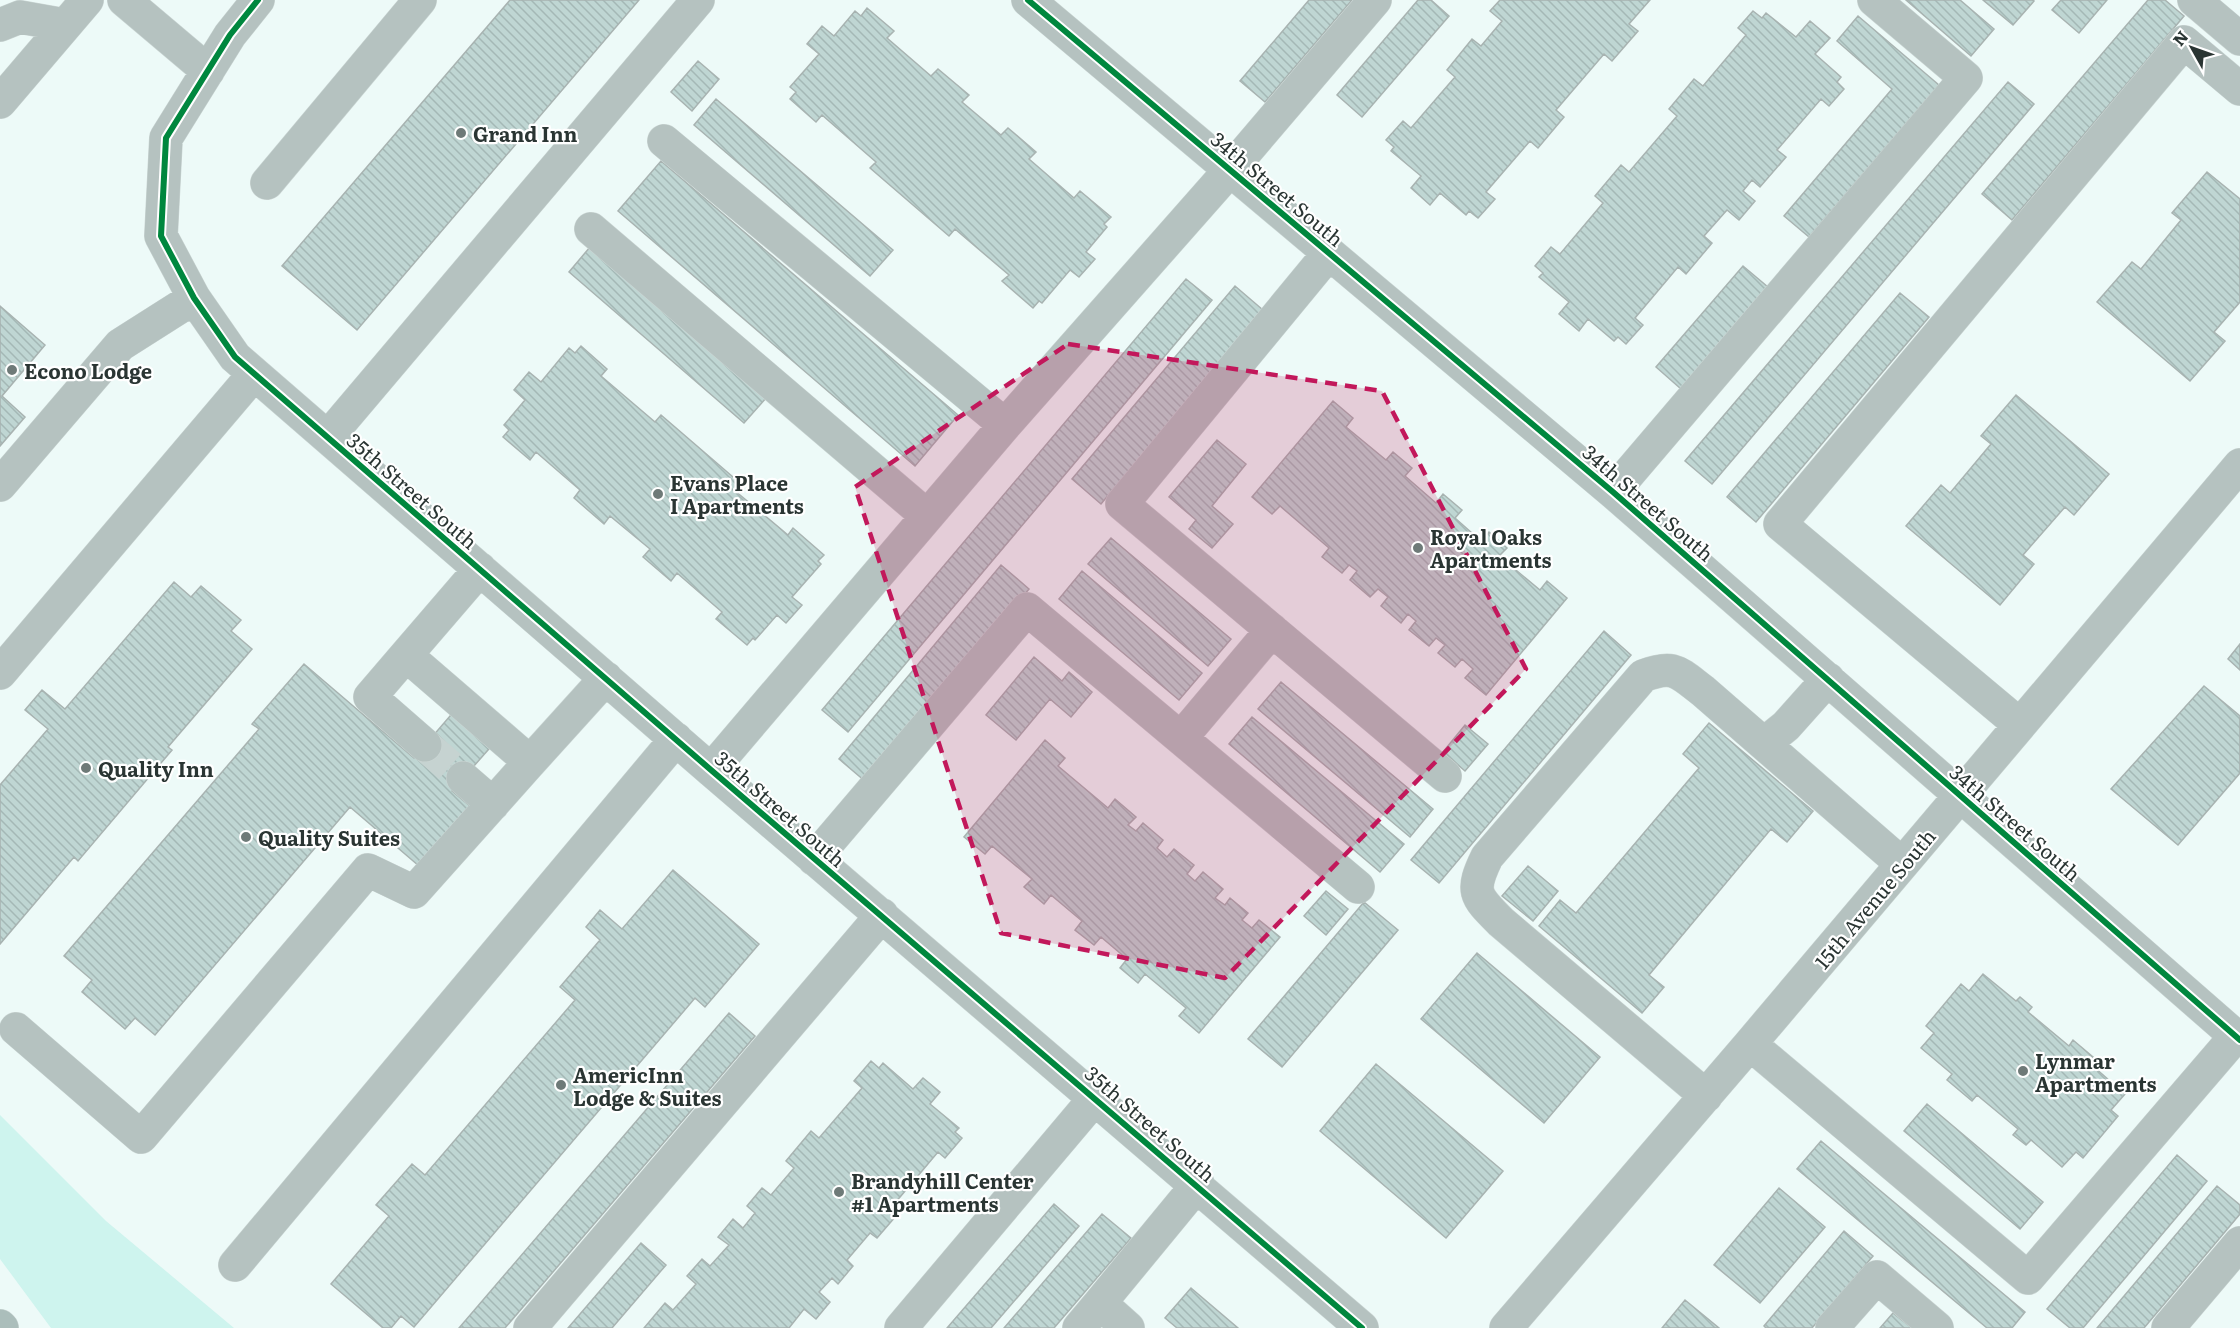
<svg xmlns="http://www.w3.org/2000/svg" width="2240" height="1328" font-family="Literata,serif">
<defs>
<pattern id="building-back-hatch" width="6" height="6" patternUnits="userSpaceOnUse" patternTransform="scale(1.5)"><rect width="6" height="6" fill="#bfd6d3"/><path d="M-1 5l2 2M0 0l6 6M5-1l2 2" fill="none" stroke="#a4b8b6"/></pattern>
</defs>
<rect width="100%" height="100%" fill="#edfaf8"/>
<path fill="#cef4ee" d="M0,1115l106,106 128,107h-183l-51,-69z"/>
<path fill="url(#building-back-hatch)" stroke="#a8b3b1" stroke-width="1.5" d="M510,0h129l-282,330 -75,-64z
M1309,0h43l-87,102 -25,-21z
M1418,0h13l18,16 -87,101 -25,-22z
M1500,0h150l-21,24 9,7 -26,30 -8,-7 -48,56 8,7 -26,31 -8,-7 -44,51 9,7 -17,19 -9,-7 -3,4 -26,-22 -10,12 -19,-17 10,-12 -30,-25 3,-4 -8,-7 17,-19 8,7 44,-51 -8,-7 25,-31 9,7 21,-25 -12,-10z
M1906,0h54l34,29 -23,27z
M1983,0h49l2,1 -21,24z
M2061,0h46l-28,33 -27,-23z
M2148,0h17l19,16 -172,204 -30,-26z
M867,8l27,23 -7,7 44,38 7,-7 31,26 -7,7 39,33 7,-7 28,24 -7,7 45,39 6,-7 31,26 -7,7 3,3 -21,25 9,7 -16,18 -9,-7 -28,33 -3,-2 -6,7 -31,-27 7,-6 -54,-46 -6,7 -79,-68 6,-6 -54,-47 -6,7 -26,-23 6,-7 -6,-5 29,-33 -12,-10 15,-18 12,10 21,-25 6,5z
M1753,11l9,7 4,-5 30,24 14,-16 20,17 -15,16 26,23 -4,5 7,7 -15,17 -8,-7 -44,51 9,7 -26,30 -8,-7 -9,11 12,10 -16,19 -12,-10 -23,26 8,7 -26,31 -8,-7 -43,51 8,7 -17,19 -8,-7 -4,4 -26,-22 -9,12 -20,-17 10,-12 -30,-25 4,-4 -8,-7 16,-19 9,7 43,-51 -8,-7 26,-31 8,7 48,-56 -8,-7 25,-30 9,7 43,-51 -8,-7z
M1858,16l81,69 -130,152 -25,-21 108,-127 -55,-48z
M698,61l21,18 -27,32 -21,-19z
M2008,82l26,22 -322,380 -27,-23z
M716,99l177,151 -23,26 -176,-151z
M661,161l297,254 -43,51 -297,-255z
M2207,172l33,27v103l-26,30 11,9 -35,40 -93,-79 35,-40 9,7 40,-49 -9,-7z
M590,247l176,151 -22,25 -175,-151z
M1743,266l25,21 -87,102 -25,-22z
M1186,279l26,21 -364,432 -26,-22z
M1235,286l28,24 -162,194 -29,-25z
M1900,293l29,24 -173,205 -29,-25z
M0,306l45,39 -43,51 23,21 -25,29z
M581,346l26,23 -6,7 54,46 6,-7 79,68 -6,7 54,45 5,-7 31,27 -6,6 3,3 -29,33 10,8 -16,18 -9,-8 -22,25 -2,-2 -6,7 -31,-26 6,-7 -45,-39 -6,8 -28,-24 7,-8 -40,-33 -6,8 -30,-26 6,-8 -44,-38 -6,8 -27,-23 6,-7 -5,-5 21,-25 -11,-10 15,-18 12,10 28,-34 6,5z
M2016,395l93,79 -35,41 -9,-8 -42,48 11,9 -34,41 -94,-79 35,-41 9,8 41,-49 -10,-8z
M1333,401l20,17 -7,9 40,33 7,-8 19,16 -7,8 31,27 7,-9 19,16 -7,8 26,23 8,-9 18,16 -8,8 41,34 7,-9 20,17 -81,97 -21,-17 8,-9 -11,-10 -7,8 -17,-14 7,-8 -9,-7 -7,8 -20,-16 7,-9 -8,-7 -7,9 -20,-17 7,-9 -10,-8 -8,8 -20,-17 7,-9 -8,-6 -7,8 -20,-16 7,-9 -49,-42 -8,8 -20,-17z
M1217,440l29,24 -34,42 21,18 -21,24 -23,-19 7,-9 -27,-23z
M1111,538l120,101 -23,27 -120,-102z
M1001,565l28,24 -163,193 -27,-23z
M1082,571l120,102 -23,27 -120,-101z
M174,582l17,15 10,-11 40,34 -10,11 21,18 -84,98 4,3 -94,111 -4,-4 -74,87v-159l48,-56 -23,-19 17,-20 23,19z
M1604,631l27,24 -192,228 -28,-23z
M2240,644v26l-12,-11z
M1034,657l28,24 7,-9 23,20 -21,25 -21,-18 -34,41 -30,-25z
M304,664l110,94 42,-49 39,33 -43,49 18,15 -51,60 -69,-59 -195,228 -20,-17 -10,11 -43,-37 10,-12 -28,-24 195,-227 -7,-5z
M1281,682l152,127 -23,28 -152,-128z
M2204,686l36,30v57l-62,72 -67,-56z
M1252,717l152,127 -24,28 -151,-128z
M1709,723l104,88 -26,31 -16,-13 -122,146 15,12 -22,26 -103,-87 21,-26 16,13 123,-145 -16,-14z
M1465,725l23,19 -23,27 -22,-19z
M1045,740l20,18 -7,8 50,42 7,-9 21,18 -8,8 8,6 7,-8 20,17 -6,8 10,9 7,-8 20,16 -7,9 8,7 8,-9 20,17 -8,9 10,7 5,-7 18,15 -6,7 10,8 7,-8 21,17 -81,96 -20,-17 7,-8 -41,-34 -7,9 -18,-15 7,-9 -26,-22 -7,8 -19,-15 7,-9 -31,-26 -7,9 -20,-17 8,-8 -40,-33 -7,8 -21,-17z
M1528,866l30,25 -25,30 -31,-25z
M673,870l86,74 -54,63 -10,-9 -281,329 -13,-11 -10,12h-8l-52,-44 58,-68 -13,-11 36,-41 13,11 150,-175 -15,-13 40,-47 -14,-13 14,-17 22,19z
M1326,891l22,18 -22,26 -22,-19z
M1364,902l34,28 -116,137 -34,-28z
M1477,953l123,104 -56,66 -123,-104z
M1983,974l33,27 4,-4 12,10 -4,5 41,34 4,-6 26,22 -5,5 31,27 -14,16 7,6 -35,42 -7,-6 -14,15 -31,-27 -5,5 -13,-10 5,-6 -41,-34 -5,6 -25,-21 5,-6 -31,-26 13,-15 -8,-7 35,-42 8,7z
M729,1013l26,23 -250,292h-46z
M871,1061l8,7 4,-5 30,26 10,-11 17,14 -10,12 29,24 -4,4 7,6 -17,20 -7,-6 -43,51 7,6 -25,29 -7,-5 -23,27 6,6 -15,18 -6,-6 -13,14 11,10 -14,17 -12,-10 -15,19h-145l21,-25 8,7 23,-26 -9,-8 15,-17 8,7 19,-21 -11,-8 15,-18 10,9 12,-15 -8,-7 15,-18 9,7 23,-27 -8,-7 25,-30 8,7 43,-50 -8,-7z
M1376,1064l127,107 -57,67 -126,-107z
M1927,1104l116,98 -23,27 -116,-98z
M1821,1141l204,171 -13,16h-25l-190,-159z
M2177,1155l30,26 -124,147h-13l-23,-19z
M2217,1186l23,19v9l-96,114h-47z
M1779,1188l46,39 -65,76 -46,-38z
M1054,1204l25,22 -88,102h-44z
M1102,1214l29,24 -77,90h-50z
M1844,1231l29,25 -61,72h-46l-2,-2z
M641,1243l25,22 -54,63h-44z
M1191,1288l47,40h-61l-12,-10z
M1685,1300l34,28h-57z
M1893,1313l19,15h-32z"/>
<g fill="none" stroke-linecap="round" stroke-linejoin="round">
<path stroke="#c6d3d1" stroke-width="33" stroke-dasharray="33 16" stroke-linecap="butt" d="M425,745l38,33"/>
<defs>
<path id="minor" d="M124,0l84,71
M258,0l-28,35 -64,103 -5,98 33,62 41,59 476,413 651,558
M1028,0l585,492 627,548
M2194,0l46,39
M0,25l20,-8 45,8
M0,102l87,-102
M664,141l341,284
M267,183l153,-183
M591,229l336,287
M1329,253l-207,251 323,272
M328,437l370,-437
M0,485l120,-140 74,-47
M1613,492l353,-414 -92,-78
M480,569l-74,86 124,107 76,-84
M406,655l-36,42 55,48
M0,673l254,-299
M2020,725l-240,-201 404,-482 56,47
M1181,738l91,-108
M1765,743l21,-17 42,-47
M711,770l294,-345 225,-255 145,-170
M463,778l30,26
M814,859l213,-250 331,278
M16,1029l125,108 227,-267 46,22 116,-130
M1750,1044l278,234 207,-241
M1706,1096l-205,-174c-26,-26 -31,-30 -14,-65l156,-181c31,-12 35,-4 60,15l199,173
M235,1265l441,-526
M530,1328l352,-413
M901,1328l195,-231
M1079,1328l21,-25
M1128,1328l-28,-25 98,-119
M1506,1328l244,-284 490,-579
M1832,1328l45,-51 60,51
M2168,1328l72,-85"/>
<path id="highway" d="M0,1326l2,2"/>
</defs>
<use href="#minor" stroke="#cbd6d4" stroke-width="34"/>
<use href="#highway" stroke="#cbd6d4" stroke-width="34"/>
<use href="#minor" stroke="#b5c2c0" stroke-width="33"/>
<use href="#highway" stroke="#abbebb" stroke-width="33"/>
<defs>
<path id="cycleway" d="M258,0l-28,35 -64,103 -5,98 33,62 41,59 476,413 651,558
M1028,0l585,492 627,548"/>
</defs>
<use href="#cycleway" stroke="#fff" stroke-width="10"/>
<use href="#cycleway" stroke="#00873e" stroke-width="6"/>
</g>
<path fill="#c2185b" fill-opacity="0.2" stroke="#c2185b" stroke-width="4.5" stroke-dasharray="12 8" stroke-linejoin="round" d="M1068,344l314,47 144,278 -301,309 -224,-45 -146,-446z"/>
<g fill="#6e7a78" stroke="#fff" stroke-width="2">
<circle cx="461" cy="133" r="6"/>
<circle cx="12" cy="370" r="6"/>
<circle cx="658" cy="494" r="6"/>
<circle cx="1418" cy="548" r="6"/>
<circle cx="86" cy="768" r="6"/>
<circle cx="246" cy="837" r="6"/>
<circle cx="2023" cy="1071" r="6"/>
<circle cx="561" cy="1085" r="6"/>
<circle cx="839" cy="1192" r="6"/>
</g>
<g text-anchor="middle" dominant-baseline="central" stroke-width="4.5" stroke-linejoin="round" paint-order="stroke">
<g font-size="20" font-weight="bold" fill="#2a3533" stroke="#fff" text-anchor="start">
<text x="473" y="133">Grand Inn</text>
<text x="24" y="370">Econo Lodge</text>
<text x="670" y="482">Evans Place<tspan x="670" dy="23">I Apartments</tspan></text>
<text x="1430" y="536">Royal Oaks<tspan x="1430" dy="23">Apartments</tspan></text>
<text x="98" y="768">Quality Inn</text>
<text x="258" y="837">Quality Suites</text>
<text x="2035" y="1060">Lynmar<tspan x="2035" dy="23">Apartments</tspan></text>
<text x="573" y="1074">AmericInn<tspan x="573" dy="23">Lodge &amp; Suites</tspan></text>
<text x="851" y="1180">Brandyhill Center<tspan x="851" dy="23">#1 Apartments</tspan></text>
</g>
<g font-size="20" fill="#2a3533" stroke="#fff">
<text transform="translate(1278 188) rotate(40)">34th Street South</text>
<text transform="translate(413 490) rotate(41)">35th Street South</text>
<text transform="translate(1649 502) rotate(41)">34th Street South</text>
<text transform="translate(781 808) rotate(41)">35th Street South</text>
<text transform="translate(2016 822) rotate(41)">34th Street South</text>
<text transform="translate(1874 898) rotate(-50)">15th Avenue South</text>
<text transform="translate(1151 1123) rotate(41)">35th Street South</text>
</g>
</g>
<g transform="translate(2192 48) rotate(310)" stroke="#ffffff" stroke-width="4.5" paint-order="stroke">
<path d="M0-4.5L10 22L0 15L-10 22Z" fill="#2a3533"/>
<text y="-9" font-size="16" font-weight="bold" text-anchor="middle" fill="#2a3533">N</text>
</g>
</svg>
